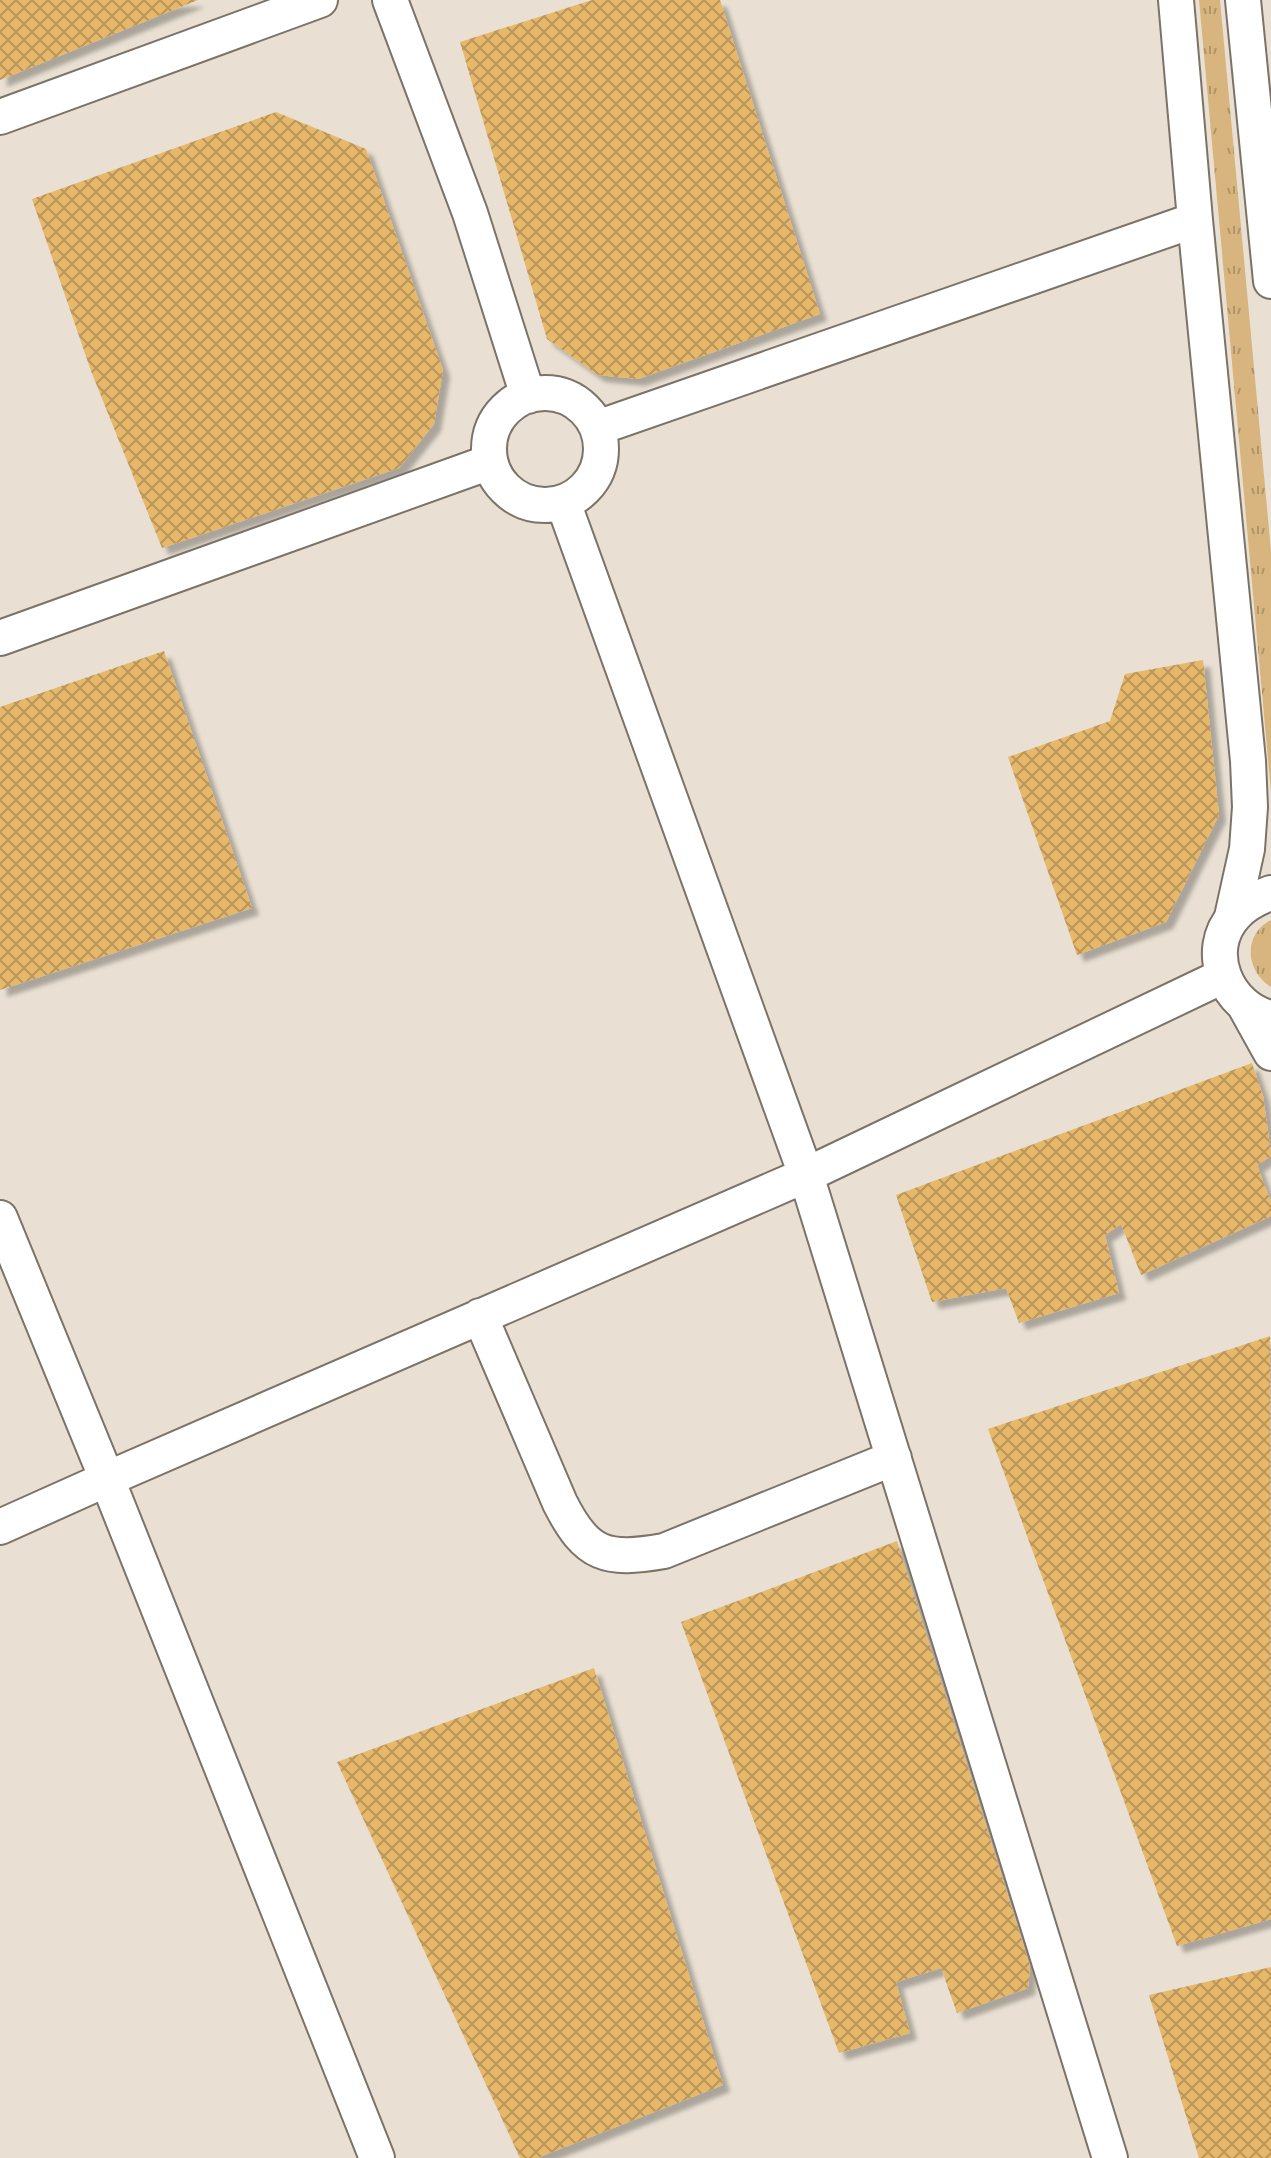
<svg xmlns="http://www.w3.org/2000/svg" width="1271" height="2158" font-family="Raleway,sans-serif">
<defs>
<pattern id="grass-tufts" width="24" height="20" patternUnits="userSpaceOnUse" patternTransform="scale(2)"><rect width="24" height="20" fill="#d8b57e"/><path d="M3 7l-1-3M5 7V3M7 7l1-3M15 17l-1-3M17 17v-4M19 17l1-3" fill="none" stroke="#b09468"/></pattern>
<pattern id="building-cross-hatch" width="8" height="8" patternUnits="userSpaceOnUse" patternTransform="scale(2)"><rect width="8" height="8" fill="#e6b86b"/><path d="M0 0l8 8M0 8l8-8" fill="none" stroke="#bb9659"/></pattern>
<filter id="shadow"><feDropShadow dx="7" dy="7" stdDeviation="2" flood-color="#0004"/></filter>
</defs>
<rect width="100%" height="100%" fill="#e9e0d3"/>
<path fill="url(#grass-tufts)" d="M1199,0h21l51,551v241z
M1271,920v67c-26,-16 -28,-53 0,-67z"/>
<path fill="url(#building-cross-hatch)" filter="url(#shadow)" d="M0,0h198l-198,80z
M592,0h128l100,314 -182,65 -40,-4 -51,-36 -87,-297z
M276,112l90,37 77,221 -9,54 -35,44 -237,80 -71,-177 -59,-172z
M164,651l88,257 -252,82v-283z
M1203,660l16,155 -53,107 -89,33 -69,-198 102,-36 15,-47z
M1252,1063l11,33 8,57v3l-14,9 14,37v14l-130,59 -20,-51 -16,11 14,58 -100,30 -13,-35 -74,14 -36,-107z
M1270,1336l1,583 -94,27 -189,-517z
M897,1541l133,425 -2,22 -71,25 -16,-45 -45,14 14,51 -71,20 -158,-431z
M594,1668l129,417 -186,73h-17l-183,-396z
M1271,1967v191h-72l-50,-163z"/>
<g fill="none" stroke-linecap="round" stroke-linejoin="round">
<defs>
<path id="minor" d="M390,0l80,213 58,183
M1176,0l19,220 53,541 2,46 -3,42 -15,68
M1243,0l28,281
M0,117l320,-117
M489 449a56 56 0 1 1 112 0a56 56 0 1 1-112 0Z
M597,428l598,-208
M563,502l243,673 304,983
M0,638l490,-176
M1271,893c-15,5 -26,11 -36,22 -33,36 -8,93 36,103
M1246,1008l25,45
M0,1218l107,261 270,679
M480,1316l80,187c27,53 46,58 104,48l230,-93
M0,1527l107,-48 699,-304 417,-199"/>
</defs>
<use href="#minor" stroke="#7b7367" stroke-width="38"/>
<use href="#minor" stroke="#fff" stroke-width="34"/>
</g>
</svg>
